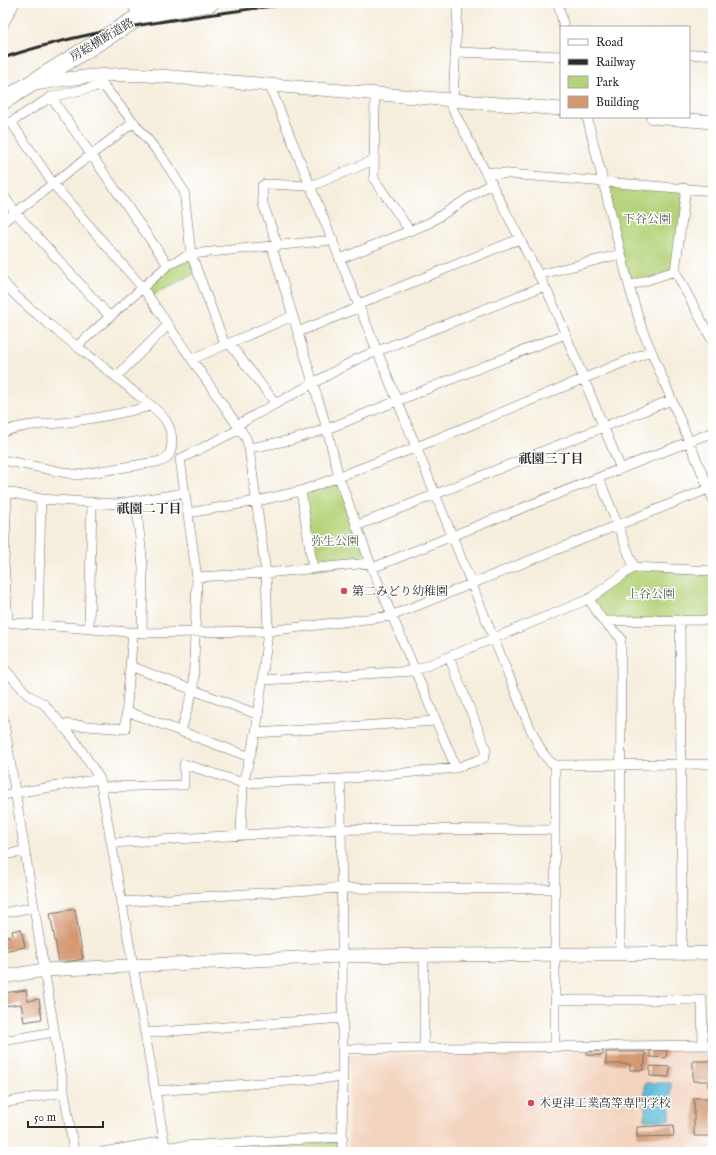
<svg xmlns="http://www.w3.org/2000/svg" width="716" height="1155" font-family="'IM FELL English','Noto Serif JP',serif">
<rect width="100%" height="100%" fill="#fff"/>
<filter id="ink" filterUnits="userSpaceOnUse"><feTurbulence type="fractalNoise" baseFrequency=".025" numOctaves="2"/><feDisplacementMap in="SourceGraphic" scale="8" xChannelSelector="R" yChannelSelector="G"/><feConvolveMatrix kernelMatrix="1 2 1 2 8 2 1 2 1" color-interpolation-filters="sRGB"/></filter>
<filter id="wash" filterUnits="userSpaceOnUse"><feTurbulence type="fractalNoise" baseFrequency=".012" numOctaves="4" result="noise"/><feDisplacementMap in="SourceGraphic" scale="16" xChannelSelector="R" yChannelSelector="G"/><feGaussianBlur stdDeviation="0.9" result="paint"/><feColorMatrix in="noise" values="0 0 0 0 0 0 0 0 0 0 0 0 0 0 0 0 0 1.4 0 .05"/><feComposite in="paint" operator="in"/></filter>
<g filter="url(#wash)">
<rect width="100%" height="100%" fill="#f6eedd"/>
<path fill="#f3d4bf" d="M611,1049h102v103h-365l1,-97z"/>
<path fill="#b5d37a" stroke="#707f52" d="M603,182l83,6 -11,83 -46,15z
M191,254l7,18 -49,24 -7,-9z
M339,477l30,86 -56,6 -12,-78z
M634,567l79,4v49l-110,1 -14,-22z
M337,1141v11h-165z"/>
<path fill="#5bbbd9" stroke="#437382" d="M645,1083h26l-1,37h-25z"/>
<g id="blocks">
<path fill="#d49871" d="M75,909l8,50 -24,4 -9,-50z
M21,929l4,18 -22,4v-14l10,-2 -1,-4z
M26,990l2,11 11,-2 3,20 -18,3 -3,-18 -18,2v-13z
M650,1050l17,1 -1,7 -16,-1z
M603,1051v4h-16v-3z
M606,1052h39v12l-2,1v5h-13v-6h-24z
M693,1061h20v26h-5v-6h-15z
M650,1066l20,1 -1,10 -19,-1z
M694,1098h19v38h-19z
M673,1125l1,11 -37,1v-10z"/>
</g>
</g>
<g filter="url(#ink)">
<use href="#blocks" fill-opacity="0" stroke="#726f69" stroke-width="1"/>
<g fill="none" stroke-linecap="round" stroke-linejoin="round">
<defs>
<path id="street" d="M131,3l8,14
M558,3l6,24
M137,12l9,-9
M3,25l12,-22
M455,52l106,4
M689,55l24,-1
M269,84l261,644c7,12 12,30 25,37l158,-1
M375,94l-1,85 36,52
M51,97l117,168
M448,100l103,199 70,170
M453,100l5,-97
M587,117l42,169 13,43 71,170
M486,172l227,19
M686,188l-11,83 38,71
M3,195l13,18 94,104
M3,222l131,-100
M278,246l-15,-42 -1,-18 3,-2 46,2 63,-26
M272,247l55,182 12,48 33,91 84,200
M340,259l89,-36 63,-40
M538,275l83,-21
M3,281c9,13 23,24 35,34 31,27 65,50 96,77 10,8 25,18 32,29 7,11 10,34 -4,40l-85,14 -74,-15
M629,286l46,-15
M359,304l160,-65
M298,332l62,-25
M229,343l47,61
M225,345l-34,-91 -7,-63 -22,-34 -59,-72 -52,12 -40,25 43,63 88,102 104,151 3,10 17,125 2,58 -12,102 -13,50 -2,53
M77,346l91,-81 23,-11 142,-14
M192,359l101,-43
M116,377l52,-52
M237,425l120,-66 187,-73
M3,432c22,-9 43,-7 66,-10 28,-4 55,-9 82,-16
M249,448l42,-8 36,-11 238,-95
M599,478l35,89
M3,491l38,8 75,5 68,-11
M301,491l12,78
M7,493l-3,69 4,60
M136,501l7,66 -1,66
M188,513l69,-12 44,-10 116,-44 234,-96
M356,526l315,-126
M372,568l341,-136
M197,577l69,-4 103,-10
M589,599l14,22 18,17 -1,316
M680,620l2,334
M603,621l110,-1
M3,622l139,11 126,-2 123,-15 317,-127
M38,625l3,-126
M89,628l3,-125
M130,666l129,49
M3,667l25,28 16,9 30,35 26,40 66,373
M263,680l151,-9 175,-72 45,-32 79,4
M126,711l124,46
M3,717l71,435
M61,724l64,5 8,-97
M181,731l12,-41 4,-113 -17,-118 60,-30
M256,733l180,-12
M555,765v282
M341,779c0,124 3,249 1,373
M101,787l83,-2v-21l59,19 98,-4 115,-11 28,-10 2,-9 -37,-92
M3,795l97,-16
M111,843l230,-14 214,1
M3,855l22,-4
M122,902l219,-14 214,1
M3,913l31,-6
M555,1000h147l1,45
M145,1033l198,-15
M3,1041l51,-9
M424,1048v-93
M344,1049l369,-4
M155,1091l188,-14
M3,1103l61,-11
M165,1147l178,-10
M103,1152l61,-11"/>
<path id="secondary" d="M35,84c39,-7 73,-11 113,-9l413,34
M653,117l60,5
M3,977l41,-7 297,-14 372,-3"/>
<path id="highway" d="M3,101l136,-84 23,-6 48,-8"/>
</defs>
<use href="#street" stroke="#726f69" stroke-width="10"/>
<use href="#secondary" stroke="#726f69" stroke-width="14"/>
<use href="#highway" stroke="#726f69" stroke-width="18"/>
<use href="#street" stroke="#fff" stroke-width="9"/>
<use href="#secondary" stroke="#fff" stroke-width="13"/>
<use href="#highway" stroke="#fff" stroke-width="17"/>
<path stroke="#2b2b2b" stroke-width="3" d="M3,58c94,-32 194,-41 291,-55"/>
</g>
</g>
<g fill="#d1495b" stroke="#fff" stroke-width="1.5">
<circle cx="344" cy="591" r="4"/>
<circle cx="531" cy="1103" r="4"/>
</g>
<g text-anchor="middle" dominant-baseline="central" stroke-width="3" stroke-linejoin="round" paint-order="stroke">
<g font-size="12" fill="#2b2b2b" stroke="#fff">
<text transform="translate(102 40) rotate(-31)">房総横断道路</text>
</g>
<g font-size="12" fill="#545d43" stroke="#fff">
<text x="647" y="219">下谷公園</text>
<text x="335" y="541">弥生公園</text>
<text x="651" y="594">上谷公園</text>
</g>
<g font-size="12" fill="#2b2b2b" stroke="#fff" text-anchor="start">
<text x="352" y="591">第二みどり幼稚園</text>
<text x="539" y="1103">木更津工業高等専門学校</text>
</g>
<g font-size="13" font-weight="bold" fill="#2b2b2b" stroke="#fff">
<text x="551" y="459">祇園三丁目</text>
<text x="149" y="509">祇園二丁目</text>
</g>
</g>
<rect width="716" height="1155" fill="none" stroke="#fff" stroke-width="16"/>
<rect x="560" y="26" width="130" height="92" fill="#ffffff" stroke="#aaaaaa"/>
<rect x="568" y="39" width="20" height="6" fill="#ffffff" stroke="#aaaaaa"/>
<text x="596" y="46" font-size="12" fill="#2b2b2b">Road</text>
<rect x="568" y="59" width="20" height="6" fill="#2b2b2b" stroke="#aaaaaa"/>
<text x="596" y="66" font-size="12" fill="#2b2b2b">Railway</text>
<rect x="568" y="76" width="20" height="12" fill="#b5d37a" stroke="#aaaaaa"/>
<text x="596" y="86" font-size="12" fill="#2b2b2b">Park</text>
<rect x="568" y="96" width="20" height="12" fill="#d49871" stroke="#aaaaaa"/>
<text x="596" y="106" font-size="12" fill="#2b2b2b">Building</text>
<path d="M28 1121v6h75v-6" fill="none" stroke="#2b2b2b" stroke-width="2"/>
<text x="34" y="1121" font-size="12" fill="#2b2b2b" stroke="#ffffff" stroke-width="3" paint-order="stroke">50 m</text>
</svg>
